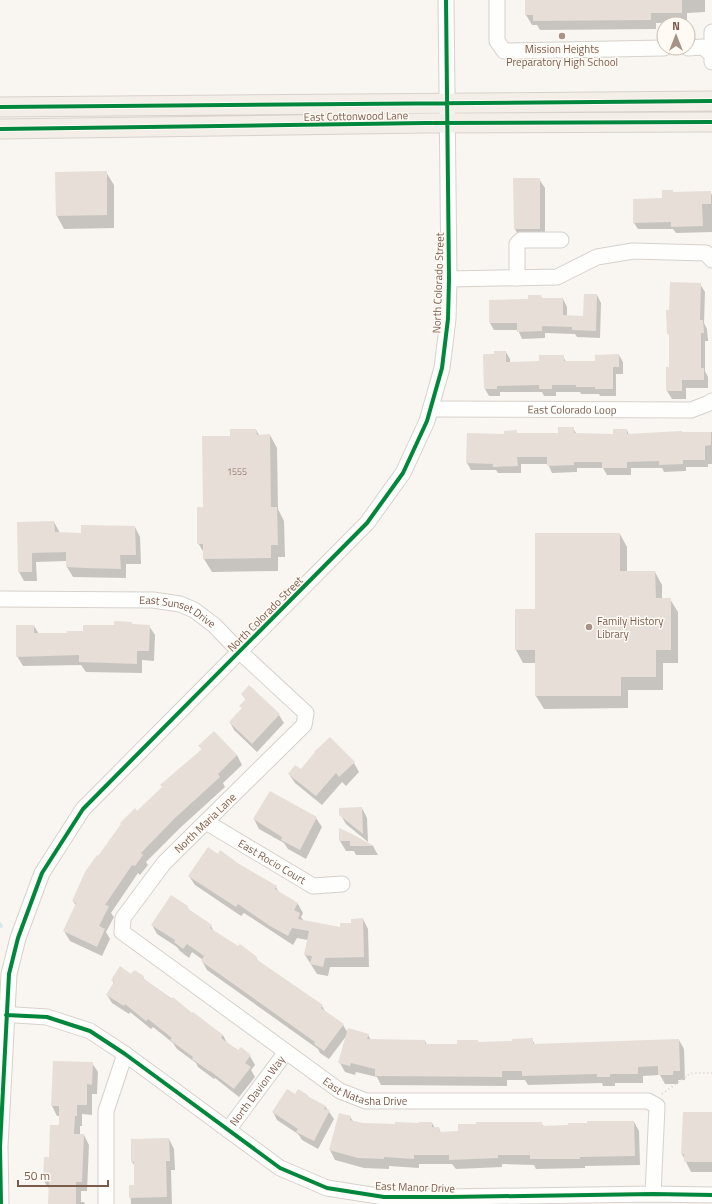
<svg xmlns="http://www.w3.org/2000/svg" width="712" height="1204" font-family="'Titillium Web',sans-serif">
<rect width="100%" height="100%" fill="#f9f5f0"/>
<path fill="#0003" d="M526,0h179v12l-18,1v10h-31v6l-116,1 -3,-5h-5l-6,-10z
M106,172l8,13v43l-50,1 -7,-13z
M539,179l6,9v50h-25l-5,-9z
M710,192l2,3v37l-36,1 -3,-4h-35l-4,-6v-23l29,-1 10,-6z
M700,284l5,8 -1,31 3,6 1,12h-3v30l3,6v11h-22v11h-14l-5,-8 3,-23v-31l-2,-4 2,-22z
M597,295l4,8 -1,35 -23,-1 -2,-3 -30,-1v5l-23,1 -4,-9h-24l-4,-7 39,-23 12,-4 1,3h21l4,8v10h17z
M506,352l4,7v4l30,-1 23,-6 3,6h30l23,-7 4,7v12h-7v22h-16l-1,-2h-18l-1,-2h-24v4h-12l-2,-4h-42v4h-11l-4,-7 -1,-34h11z
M573,428l4,7h37l13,-5 2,5 83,-3v32h-4v3h-22v4l-22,1 -2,-4h-31v7h-24l-4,-7h-26v4l-25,1 -4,-9h-27v9h-23l-2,-3h-25l-4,-7 38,-28 11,-4 2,3h41z
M256,430l3,5h11l7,13 1,61 6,12 1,36h-7v14l-66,1 -8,-13v-6l-6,-10 6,-35 27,-71z
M54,522l6,11 22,1 53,-7 5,10 1,27h-15v14l-53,-1 -6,-10v-6l-31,1 1,19h-13l-5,-9z
M620,534l7,13v25h28l7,13v14h8l8,13v51h-15v27h-35v18l-84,1 -8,-13v-33h-13l-7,-13 20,-40z
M131,623l2,2 16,1 6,9 -1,26 -12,-1v13l-56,-1 -5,-7 -58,1 -6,-10 17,-30 5,8h29l16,-2z
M242,694l37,21 5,8 -27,29 -23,-22 -4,-8 12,-13 -1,-3 5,-6z
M200,746l37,9 5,10 -19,18 2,4 -45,41 -34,34 2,3 -8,10 -2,-2 -27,40 3,4 -8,15 4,7 -8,17 -32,-15 -6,-10 12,-25 -3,-5 25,-44 39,-45 65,-62z
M354,763l5,9 -13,14 -4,-4 -20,23 -27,-22 -6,-9z
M362,808l5,10 1,24 -22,-18 -6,-10z
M316,818l6,9 -16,32 -18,-10 -4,-6 -25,-14 -5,-10z
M340,830l33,16 5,9h-22l-2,-4h-8l-6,-10z
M218,855l20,10 38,22 3,6 19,11 5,9 -2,4 3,4 37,7 22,-9 5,10 1,38h-39l-2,9 -11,-2 -12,-19 3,-15 -11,-2 -4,7 -49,-32 -3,3 -46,-31 -6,-9z
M187,907l3,4 21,15 3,6 42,26 3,4 63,44 4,7 17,12 5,8 20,2 3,5 54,1 2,4h31l19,-4 2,2 34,-1 19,-3 3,6 144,-5 5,9 1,31h-7v4h-13l-5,-9 -17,1v7h-28v3h-12l-1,-3 -74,2 -3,-5h-18v6l-126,-1 -4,-8 -21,-5 -1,3 -10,-3 -5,-9 7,-28 -18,24 -9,-6 -2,-4 -111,-79 -5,-9 1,-1 -11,-8 -3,6 -9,-7 -3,-4 -20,-13 -5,-9z
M132,975l11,2 2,3 78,55 4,8 12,8 11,5 5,9 -4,5 4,7 -16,20 -24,-19 -1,1 -16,-12 -2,-4 -19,-14 -4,-6 -20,-16 -2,2 -21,-17 -1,2 -17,-11 -5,-8 7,-11 -2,-4z
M92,1063l6,9 -1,22h-5v21l-10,-1v12h-2v9h4l5,10 -2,46h-6v11h3l1,2h-35v-14l-6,-9 16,-55v-10h-3l-5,-10z
M296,1095h11l1,2 17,9 9,13 -16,30 -16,-9 -4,-6 -21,-14 -4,-8z
M712,1113v59h-21l-9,-18z
M350,1117l3,4 10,3 33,1 36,-2 3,5h4l2,5 18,-1 82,-9 3,4 90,-5 5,9 1,34 -55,1v2l-49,1 -2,-4 -32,-1v3l-46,2 -4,-5h-33v4l-30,-2v3l-25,-1 -29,-8 -5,-10z
M169,1139l5,10 1,21h-4l1,34h-41l-1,-18h5v-20l-3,-4z"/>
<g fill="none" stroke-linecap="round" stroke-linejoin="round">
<path stroke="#d0e8ea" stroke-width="3.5" d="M0,924l1,2"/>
</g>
<path fill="#e6ded7" d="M525,0h157v13h-31v7l-118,1v-6h-8z
M107,171v44l-51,1 -1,-44z
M513,178h27v51h-26z
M662,190h11v2l38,-1v13h-9l1,22 -32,1v-5l-38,1v-24l29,-1z
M670,282l31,1 -1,37h3l1,13h-3v35h3v12h-22v11h-16v-24h3v-33h-2l-1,-24h3z
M584,294h13l-1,37 -24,-1v-3l-30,-1v5l-25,1v-9h-28v-23l39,-1v-4h13v3h22v17l20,1z
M494,351h12v11l33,-1v-6h25v6h31v-6l24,-1v13h-6v22h-18v-2h-19v-2h-24v4h-13v-4l-42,1v3h-13l-1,-35h11z
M558,427h16v6l39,1v-5h14v5l55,-3v1h29v13l-6,1v14h-22v4l-24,1v-4l-32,1v6h-25v-6h-28v3l-27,1v-9h-30l1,9 -25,1v-3l-27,-1 1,-30 37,1v-3l13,-1v3h41z
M230,429h26l1,6 13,-1 1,73h6l1,38h-7v13l-68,1v-15h-6v-37h6l-1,-71h28z
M54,521l1,11 26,1v-8l54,1 1,29h-16l1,14 -35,-1 -20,-1v-15l-34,1v19h-14l-1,-50z
M535,533h85v38h35l1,27h15v52h-15v27h-35v19h-86v-46h-20v-41h20z
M114,621l18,1v2l18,1 -1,26h-12v13l-58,-2v-7l-63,2v-32h18v8h33v-2h16v-6h31z
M249,685l31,29 -28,30 -23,-22 13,-14 -3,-2 7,-7 -5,-5z
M214,731l23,24 -19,19 2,3 -45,41 -34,35 2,2 -8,11 -3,-1 -27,40 4,1 -10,20 6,3 -8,18 -34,-16 13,-28 -4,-2 13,-29 12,-17 1,1 23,-32 -1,-1 15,-15 2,3 25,-24 -2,-2 42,-36 -4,-3z
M330,737l25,25 -16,15 -3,-4 -20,23 -28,-22 7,-9 6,4 14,-17h-1z
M270,791l47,26 -17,33 -19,-10 1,-3 -29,-18z
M362,807l1,27 -24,-19v-7z
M339,828l11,5 24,13h-24v-5h-11z
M208,847l10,7 2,-4 19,14 38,22 -2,3 23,14 -4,7 6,3 -2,6 42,8v-4h11v-4l12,-1 1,39 -39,1 -2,9 -13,-3 2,-8 -8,-1 5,-24 -17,-3 -4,8 -18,-10 -32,-22 -2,3 -48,-31z
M171,895l17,11 -1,2 25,17 -2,3 28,18 2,-2 17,13 -1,2 67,46 -2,3 23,16 -20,27 -10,-7 1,-2 -114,-81 3,-5 -17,-12 -4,5 -9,-7 1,-2 -24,-15z
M120,966l11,8 3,-4 10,6 -1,2 28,21 2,-2 19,16 1,-1 30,23 -2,3 17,12 3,-3 10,8 -6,8 6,4 -17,22 -24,-18h-1l-17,-12 1,-2 -23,-17 2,-2 -24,-19 -2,2 -21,-17 -1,2 -18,-11 8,-13 -3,-2z
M348,1028l21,6 -2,5 58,1v4h32v-4h21v2l34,-1v-2l21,-1v6l146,-5 1,32h-7v4h-15v-9l-20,1v7h-28v3h-13v-3l-75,2v-5h-20v6l-127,-1v-7l-24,-6 -1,3 -12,-3z
M53,1061l40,1 -1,23 -5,-1v21h-10v11h-2l-1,18h10l-2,48h-6v22h-28l1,-23h-6l1,-24h5l1,-32h9v-19h-8z
M287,1089l8,5 3,-5 10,6 -1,1 19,10 -2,3 6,1 -16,31 -18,-9 2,-3 -26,-17z
M683,1112h29v50h-28v-8h-3z
M339,1113l12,3 -1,4 13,3 32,1v-2l24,1v-1h13v5h7l1,5 18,-1v-7h18v-2h66v4l26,-1v-2h19v-2h47l1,35 -55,1v2h-50v-4h-32v3l-49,2v-5h-35v4l-30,-2v2l-26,-1 -29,-8z
M169,1138l1,23h-4l1,36 -38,1v-13h5v-23h-3v-23z"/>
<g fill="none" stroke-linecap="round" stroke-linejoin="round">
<defs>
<g id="minor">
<path d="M497,0v41l7,10 160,-3"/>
<path d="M688,48l15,-1 9,8v7"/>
<path d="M712,55v-23"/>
<path d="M517,278v-34l4,-4h40"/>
<path d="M449,279l108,-2 40,-20 36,-6 73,2 6,7"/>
<path id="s1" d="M431,409l260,1 16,-6 5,-3"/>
<path id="s2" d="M0,599l153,1 27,4 14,6 20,15 26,27 66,61 -2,12 -140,138 -41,55 -1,14 218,159 26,10h282l9,5 -4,88"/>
<path id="s3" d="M206,822l107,64 29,-2"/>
<path d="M0,1014l47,3 43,14 35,23 155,114 47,20 57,9h66l203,-3 59,1"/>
<path id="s4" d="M228,1130l58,-78"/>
<path d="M1,1204l-1,-57 9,-173 9,-36 24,-65 41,-64 284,-286 36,-50 24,-52 15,-53 6,-49 1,-40 -3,-279"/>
<path d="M106,1204v-93l19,-57"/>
</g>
<path id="major" d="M0,107l712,-6
M0,129l426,-6 286,-1"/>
</defs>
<use href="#minor" stroke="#d7d1cb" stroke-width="17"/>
<use href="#major" stroke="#dad1cc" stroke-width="21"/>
<path stroke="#dcd5d0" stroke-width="2" stroke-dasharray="1 3" stroke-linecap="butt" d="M662,1094l26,-19 5,-2h19"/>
<use href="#minor" stroke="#fefefd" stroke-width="15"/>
<use href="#major" stroke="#f3eee8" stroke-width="19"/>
<defs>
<path id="cycleway" d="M0,107l712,-6
M0,129l426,-6 286,-1
M6,1015l41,2 43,14 35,23 155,114 47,20 57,9h66l203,-3 59,1
M1,1204l-1,-57 9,-173 9,-36 24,-65 41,-64 284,-286 36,-50 24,-52 15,-53 6,-49 1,-40 -3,-279"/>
</defs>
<use href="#cycleway" stroke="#fffaf3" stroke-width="6"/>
<use href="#cycleway" stroke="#00873e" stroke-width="4"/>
</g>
<g fill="#a69286" stroke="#fffaf3" stroke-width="1.5">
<circle cx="562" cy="36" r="4"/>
<circle cx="589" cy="627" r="4"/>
</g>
<g text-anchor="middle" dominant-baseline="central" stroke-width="3" stroke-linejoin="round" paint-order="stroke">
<g font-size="9" fill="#977e72">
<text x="237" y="471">1555</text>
</g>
<g font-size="11" fill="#7a5c4d" stroke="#fffaf3">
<text x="562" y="49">Mission Heights<tspan x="562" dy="13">Preparatory High School</tspan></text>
<text x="597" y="621" text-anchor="start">Family History<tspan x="597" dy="13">Library</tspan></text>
</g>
<g font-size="11" fill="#7a5c4d" stroke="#fffaf3">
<text transform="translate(356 116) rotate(-1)">East Cottonwood Lane</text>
<text transform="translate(438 283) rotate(-88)">North Colorado Street</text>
<text stroke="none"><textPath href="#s1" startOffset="141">East Colorado Loop</textPath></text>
<text transform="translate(265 614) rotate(-45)">North Colorado Street</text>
<text stroke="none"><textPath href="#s2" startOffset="180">East Sunset Drive</textPath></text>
<text transform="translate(205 823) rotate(-44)">North Maria Lane</text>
<text stroke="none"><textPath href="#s3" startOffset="77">East Rocio Court</textPath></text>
<text stroke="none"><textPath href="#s2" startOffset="934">East Natasha Drive</textPath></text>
<text stroke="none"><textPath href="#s4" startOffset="49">North Davion Way</textPath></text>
<text transform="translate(415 1187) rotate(2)">East Manor Drive</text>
</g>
</g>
<g transform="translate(676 36)"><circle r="19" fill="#fffaf3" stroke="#cabbb1"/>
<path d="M0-3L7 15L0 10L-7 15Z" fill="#a69286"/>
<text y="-6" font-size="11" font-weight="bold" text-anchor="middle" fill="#7a5c4d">N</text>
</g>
<path d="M18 1180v6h90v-6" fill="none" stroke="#7a5c4d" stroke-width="2"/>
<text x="24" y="1180" font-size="12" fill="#7a5c4d" stroke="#fffaf3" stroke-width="3" paint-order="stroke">50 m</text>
</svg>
